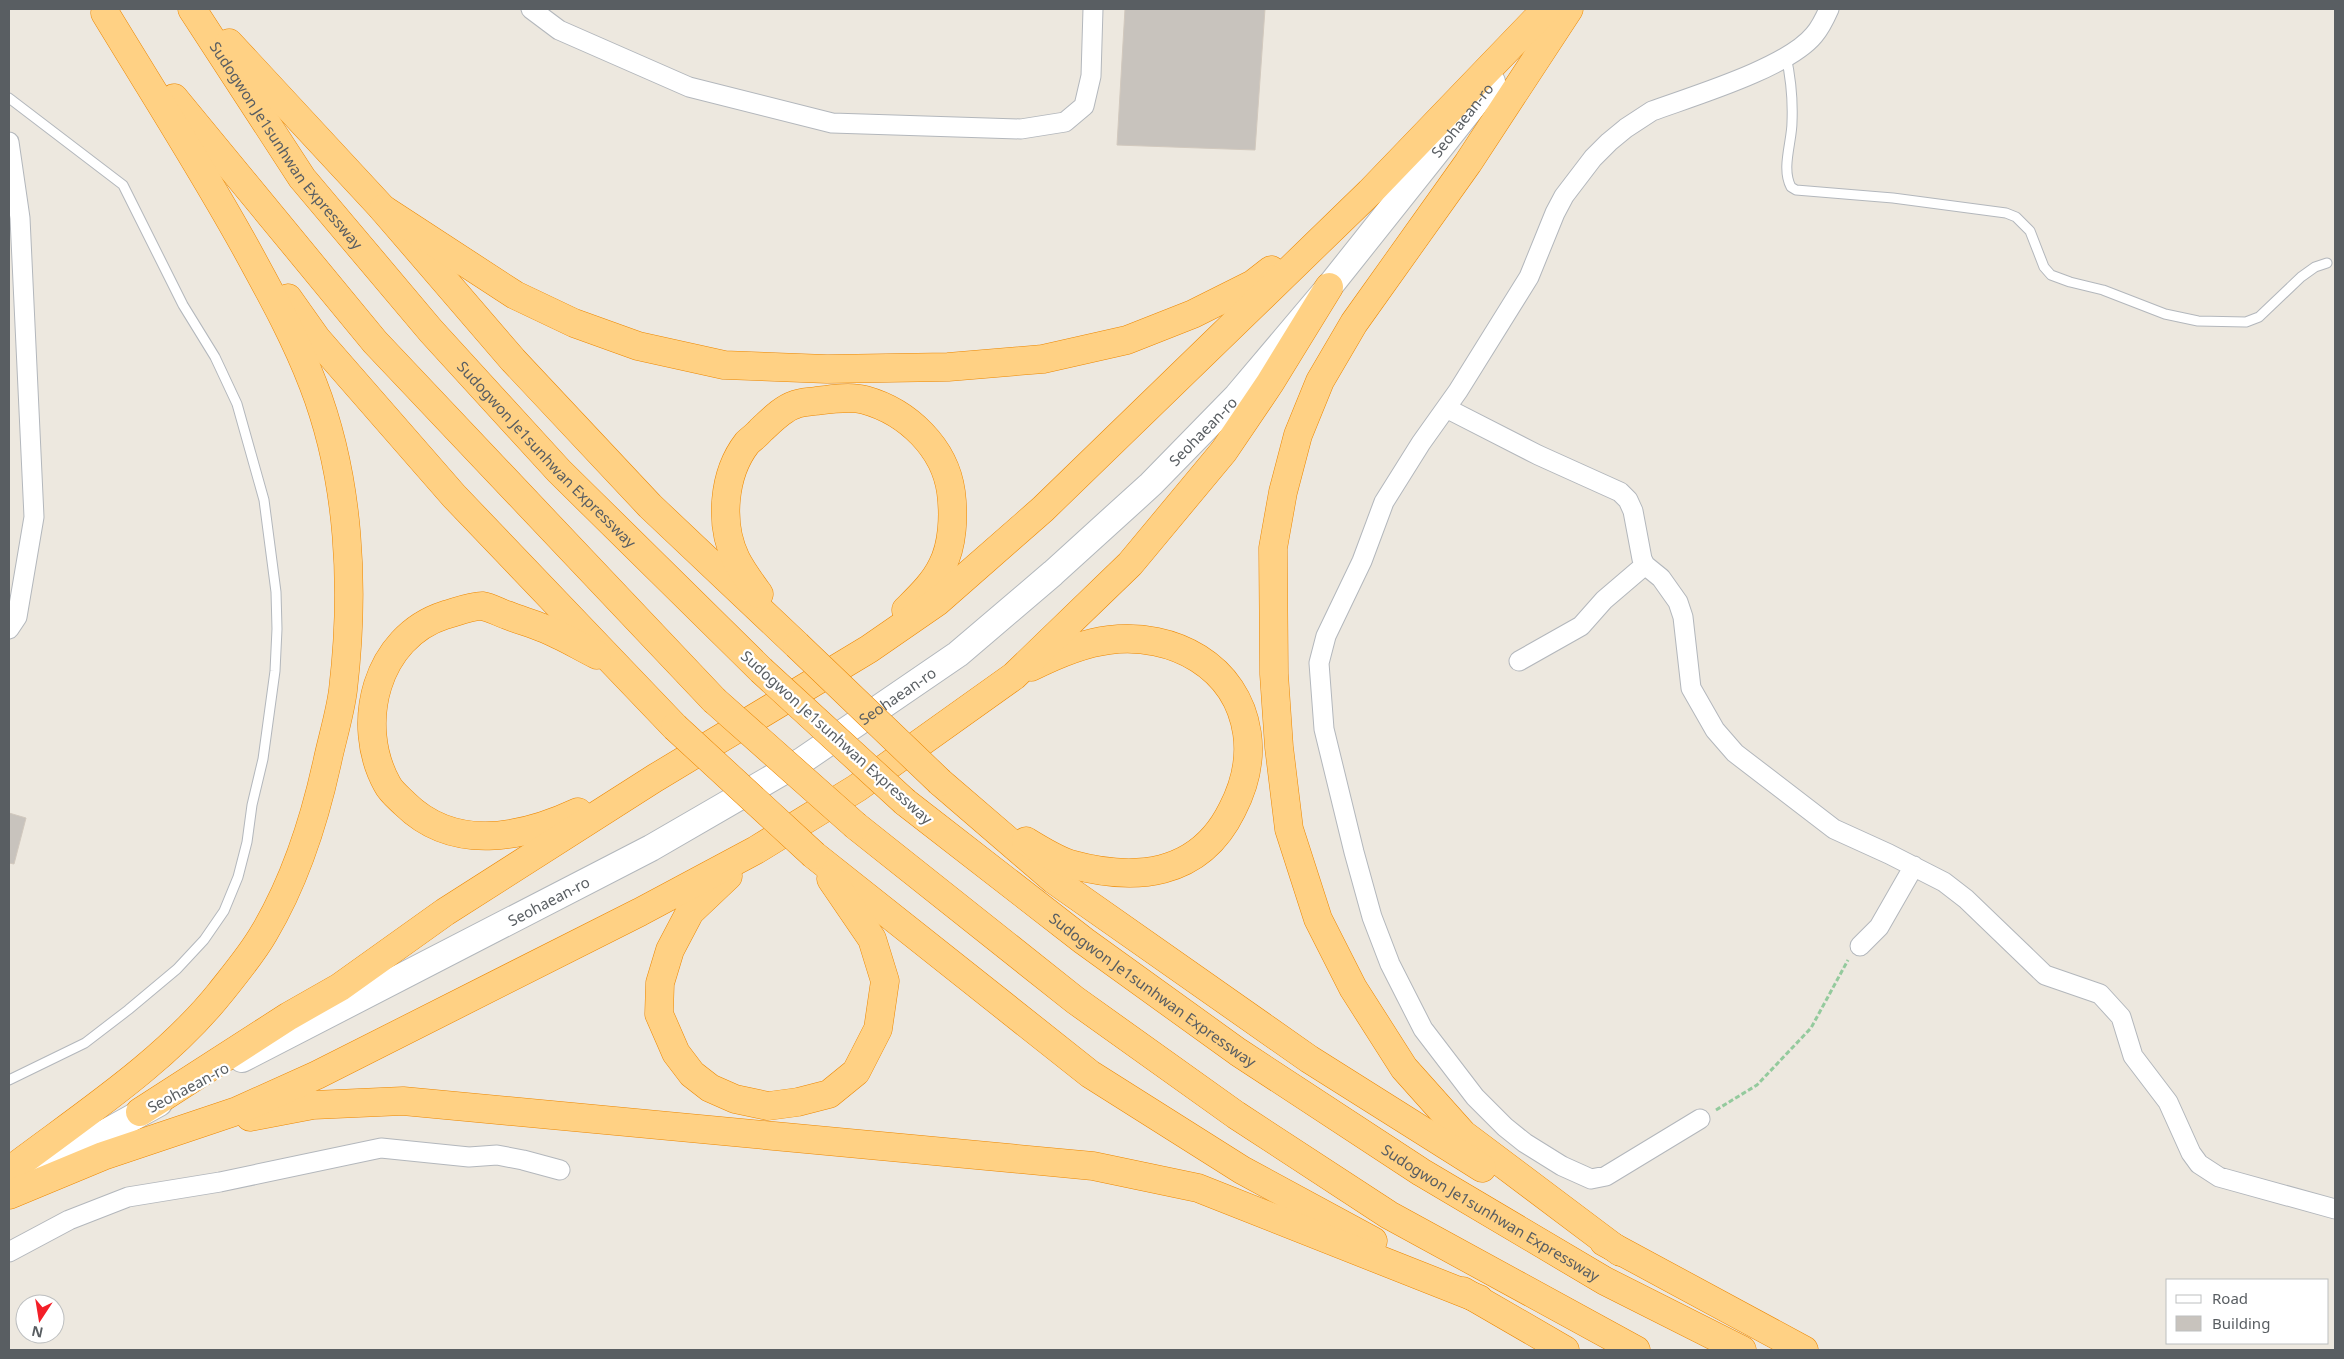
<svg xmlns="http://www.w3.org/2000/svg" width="2344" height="1359" font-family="'Noto Sans',sans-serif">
<rect width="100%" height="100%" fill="#ede8df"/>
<path fill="#c8c3bd" stroke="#d2c9be" d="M1125,9h140l-10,141 -138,-5z
M9,813l17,5 -12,46 -5,-1z"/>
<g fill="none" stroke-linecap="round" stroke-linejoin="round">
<defs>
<path id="service" d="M1786,56c5,23 7,43 6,66 0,20 -11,46 -1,65l5,3 97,8 113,15 10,4 14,14 14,36 7,8 19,7 33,8 62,24 33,7 48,1 13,-5 42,-40 14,-10 12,-4
M9,98l114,87 60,120 32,52 22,47 27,96 12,92 1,37 -2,42 -12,88 -11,46 -5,37 -9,35 -14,34 -20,29 -27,29 -49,41 -43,33 -76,37"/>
<path id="minor" d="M531,9l28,21 130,57 143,36 189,6 44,-7 19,-16 7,-30 2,-67
M9,142l11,76 14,299 -17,100 -8,12
M1446,408l92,47 82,37 8,8 5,11 9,48 3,6 16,13 17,24 5,15 8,71 24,42 20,23 99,76 55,25 55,28 22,17 79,76 55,19 21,23 12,39 35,46 23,51 8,11 20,13 116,32
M1519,661l62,-35 23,-26 41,-35
M1860,946l19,-19 35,-61
M1700,1119l-94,57 -15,3 -29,-13 -37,-23 -20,-16 -30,-30 -52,-68 -33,-65 -18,-47 -18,-65 -30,-123 -5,-66 7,-27 36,-75 22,-59 37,-59 37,-52 71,-114 26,-64 9,-17 29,-38 16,-16 17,-14 26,-17c41,-15 135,-43 162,-76 7,-8 11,-17 15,-26
M9,1252l60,-32 59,-23 92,-15 161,-34 88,9 28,-2 26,5 37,10"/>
<g id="secondary">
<path id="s1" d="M242,1059l409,-211 152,-88 155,-106 95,-81 98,-89 86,-88 92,-109 163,-205"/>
<path d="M16,1182l143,-79"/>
</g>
<g id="motorway">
<path id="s2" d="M192,9l110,169 129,153 128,140 202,199"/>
<path d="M1569,9l-101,154 -114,160 -34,58 -22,54 -15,57 -10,56 1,126 5,73 10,82 29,90 35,69 51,80 59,66 157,118"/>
<path d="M229,43l154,166 130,151 137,146 147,139"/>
<path d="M174,98l201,244 339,358"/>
<path d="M383,209l132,86 59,28 64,23 86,19 103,4 121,-2 95,-8 84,-19 66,-26 60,-30 18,-14"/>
<path d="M288,298l29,41 137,157 221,231"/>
<path d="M759,594c-8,-11 -17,-23 -23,-35 -17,-35 -13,-85 11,-116 4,-4 10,-8 14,-13 9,-8 21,-21 33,-25 6,-3 15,-3 22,-4 15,-2 35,-5 49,-1 43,12 80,48 86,92 3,23 2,53 -9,74 -8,17 -23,31 -36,44"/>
<path d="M940,782l114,98 255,179 173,109"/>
<path id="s3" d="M905,802l179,139 154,111 183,120 184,109 137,69"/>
<path d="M578,812c-56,26 -124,40 -173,-8 -6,-6 -14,-12 -18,-20 -33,-60 -11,-147 58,-169 11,-3 26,-9 37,-9 8,1 18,7 25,9 12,5 24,8 36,13 18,7 36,18 54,27"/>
<path d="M856,826l219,174 161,115 153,100 247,135"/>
<path d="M1026,841c13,8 29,18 44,23 65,18 129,13 162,-54 12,-23 19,-50 15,-77 -10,-67 -74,-101 -138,-93 -26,3 -54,15 -78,27"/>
<path d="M814,855l276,219 152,96 131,71"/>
<path d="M728,876l-38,36 -20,38 -10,33 -1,31 17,39 16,21 18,14 25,11 33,7 30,-4 31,-8 27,-22 22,-43 7,-48 -13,-42 -41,-60"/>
<path d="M140,1112l149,-96 51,-29 105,-75 210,-134 214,-129 68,-47 106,-93 327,-317 176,-183"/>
<path d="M250,1117l63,-12 90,-4 690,65 105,22 281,111"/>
<path d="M9,1171c71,-54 155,-108 211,-178 15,-19 32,-39 44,-60 31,-52 50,-111 63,-170 5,-24 13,-49 16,-73 12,-101 7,-211 -30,-306 -18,-47 -42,-90 -66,-134 -44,-80 -94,-158 -142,-237"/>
<path d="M9,1195l94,-39 134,-45 80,-36 323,-163 116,-62 101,-62 157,-112 116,-112 94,-113 46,-68 59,-96"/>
<path d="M1604,1242l200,108"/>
<path d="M1463,1291l102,59"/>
</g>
</defs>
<use href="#service" stroke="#b3b7bc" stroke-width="11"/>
<use href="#minor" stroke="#b3b7bc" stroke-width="21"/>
<use href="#secondary" stroke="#b2b7bc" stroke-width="28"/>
<use href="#motorway" stroke="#ec8700" stroke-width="29"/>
<path stroke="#94ca9d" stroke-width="3" stroke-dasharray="5 2.5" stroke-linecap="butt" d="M1716,1110l41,-25 54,-57 37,-68"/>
<use href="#service" stroke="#fff" stroke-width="9"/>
<use href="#minor" stroke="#fff" stroke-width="19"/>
<use href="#secondary" stroke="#fff" stroke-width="26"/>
<use href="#motorway" stroke="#ffd184" stroke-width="28"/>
<defs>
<path id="motorway-bridge" d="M797,645l143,137
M761,670l144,132
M714,700l142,126
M675,727l139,128"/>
</defs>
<use href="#motorway-bridge" stroke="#ec8700" stroke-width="29" stroke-linecap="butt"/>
<use href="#motorway-bridge" stroke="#ffd184" stroke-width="28"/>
</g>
<g text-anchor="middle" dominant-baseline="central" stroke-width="4.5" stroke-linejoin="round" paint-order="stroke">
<g font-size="15" fill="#595e62" stroke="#fff">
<text stroke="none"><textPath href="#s1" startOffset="1560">Seohaean-ro</textPath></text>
<text stroke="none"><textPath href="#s2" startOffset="166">Sudogwon Je1sunhwan Expressway</textPath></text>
<text stroke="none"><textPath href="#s1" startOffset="1155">Seohaean-ro</textPath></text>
<text stroke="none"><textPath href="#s2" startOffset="571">Sudogwon Je1sunhwan Expressway</textPath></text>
<text stroke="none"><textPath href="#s1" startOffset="750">Seohaean-ro</textPath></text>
<text transform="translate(837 737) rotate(42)">Sudogwon Je1sunhwan Expressway</text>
<text stroke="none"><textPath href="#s1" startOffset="345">Seohaean-ro</textPath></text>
<text stroke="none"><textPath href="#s3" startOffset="311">Sudogwon Je1sunhwan Expressway</textPath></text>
<text transform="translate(188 1087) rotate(-28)">Seohaean-ro</text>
<text stroke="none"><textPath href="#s3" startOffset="716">Sudogwon Je1sunhwan Expressway</textPath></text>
</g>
</g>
<rect width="2344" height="1359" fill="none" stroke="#595e62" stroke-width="20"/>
<rect x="2166" y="1279" width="162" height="65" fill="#ffffff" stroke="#bdbfc0"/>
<rect x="2176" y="1295" width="25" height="8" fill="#ffffff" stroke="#bdbfc0"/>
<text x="2212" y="1304" font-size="15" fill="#595e62">Road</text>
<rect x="2176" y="1316" width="25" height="15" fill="#c8c3bd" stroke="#bdbfc0"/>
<text x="2212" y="1329" font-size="15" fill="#595e62">Building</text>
<g transform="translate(40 1319) rotate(192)"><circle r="24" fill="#ffffff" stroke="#bdbfc0"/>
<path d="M0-4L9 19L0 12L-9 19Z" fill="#f31f28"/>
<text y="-8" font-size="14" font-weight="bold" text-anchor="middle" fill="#595e62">N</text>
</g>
</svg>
